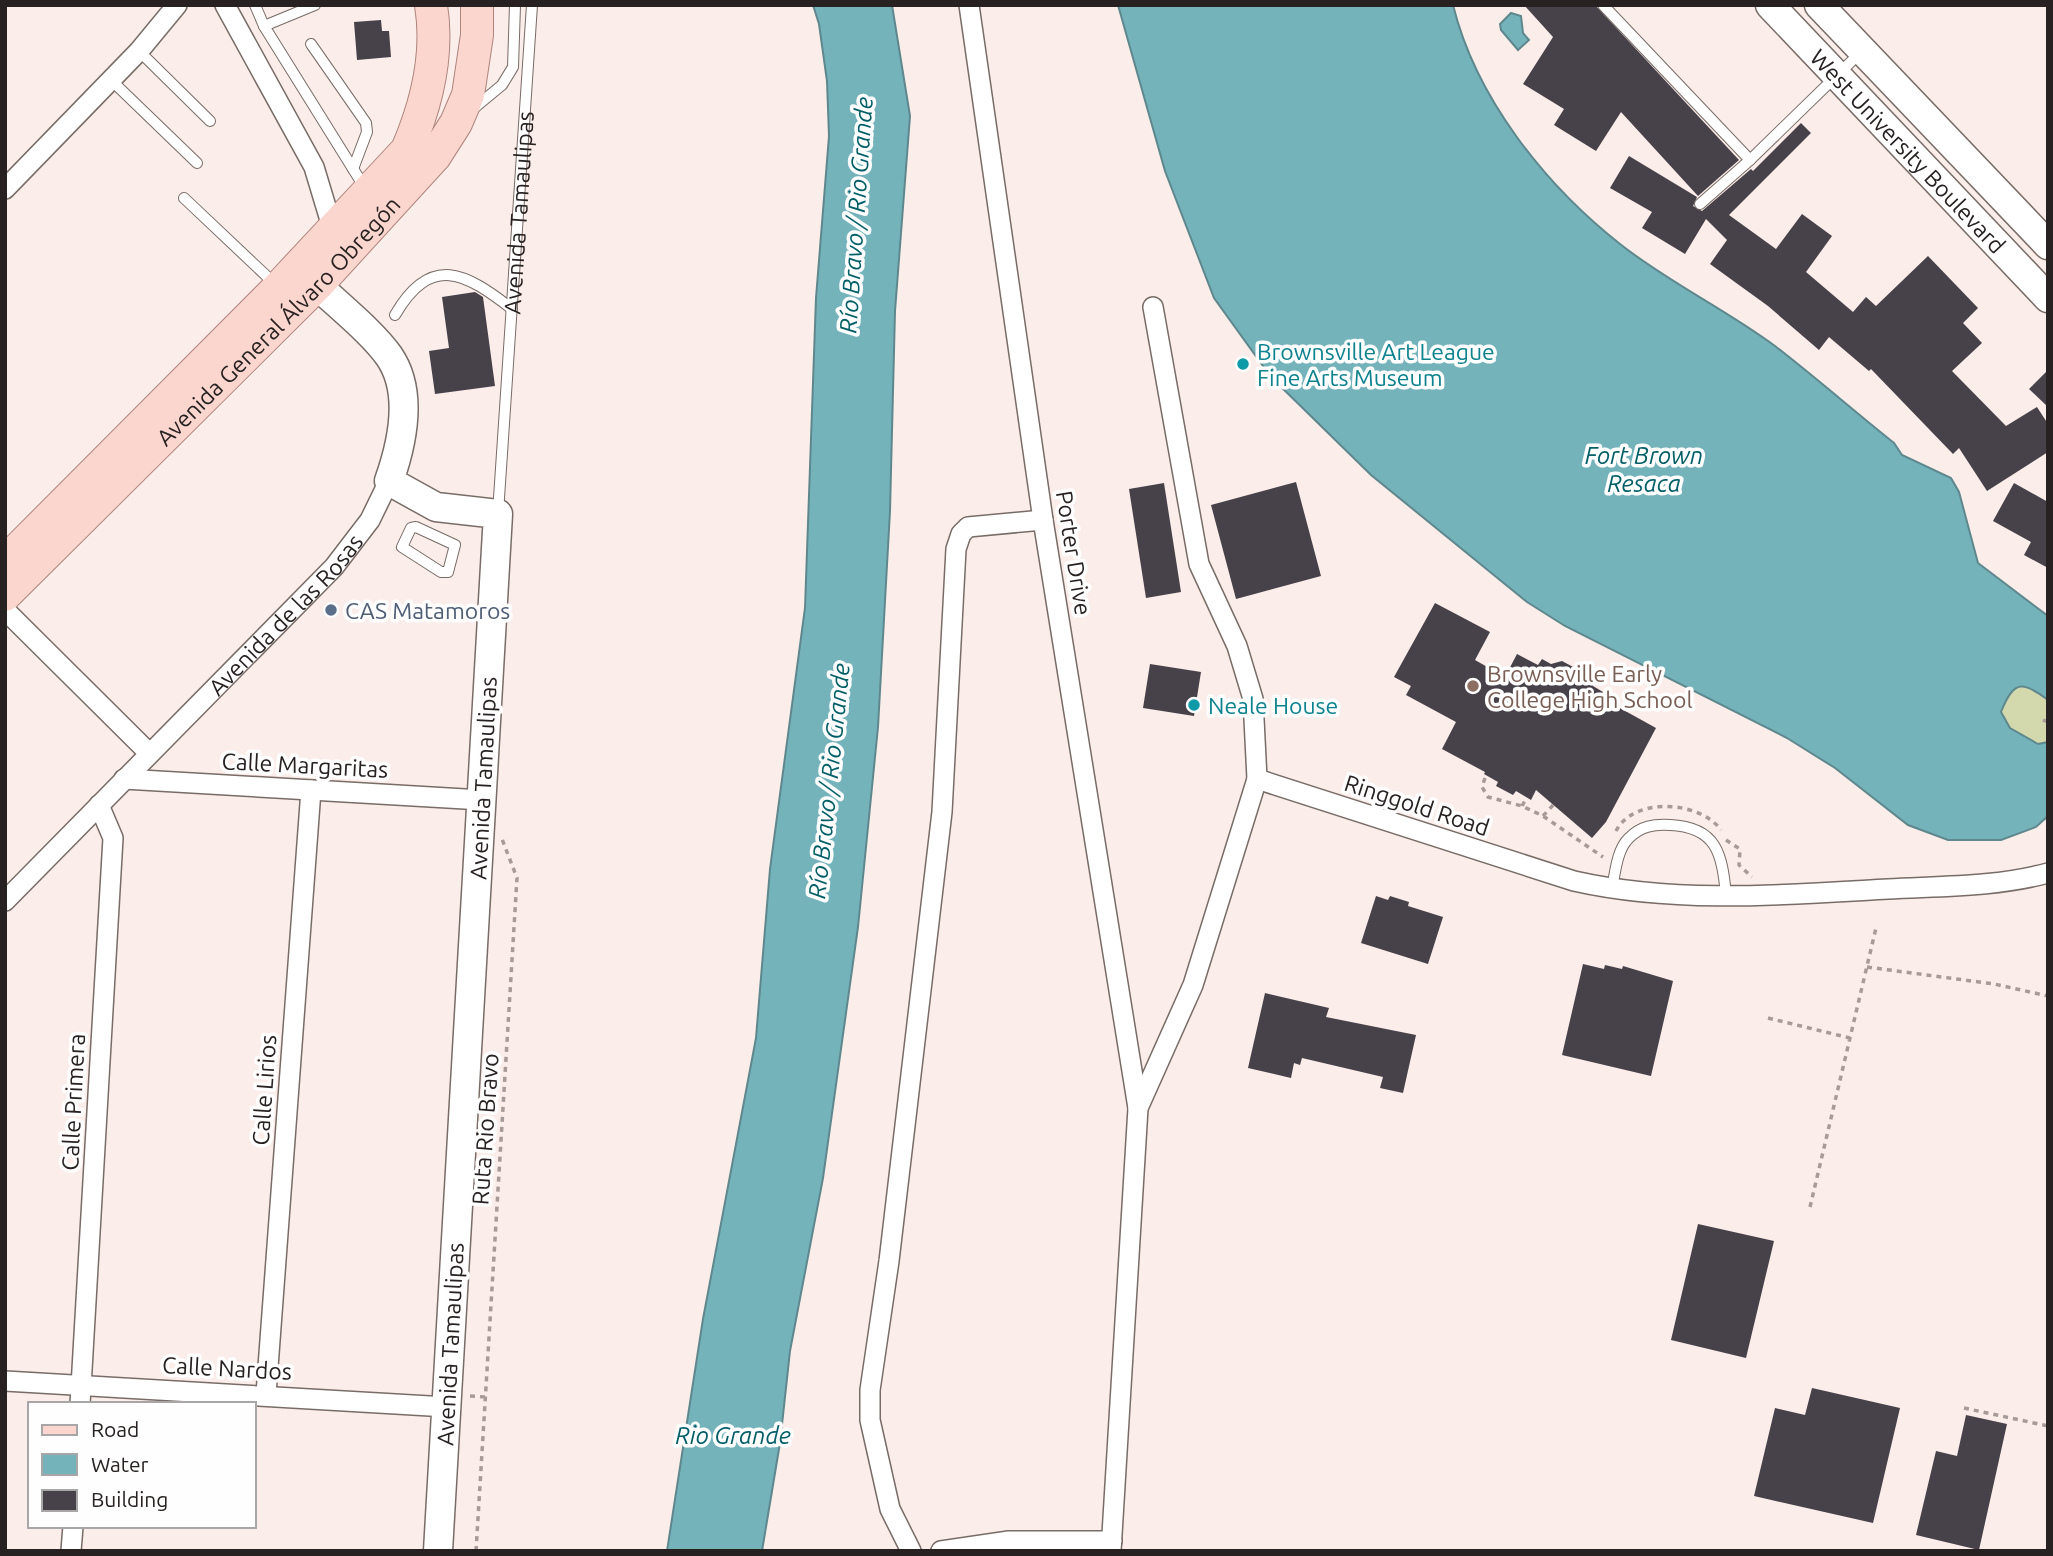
<svg xmlns="http://www.w3.org/2000/svg" width="2053" height="1556" font-family="Ubuntu,sans-serif">
<rect width="100%" height="100%" fill="#fbede9"/>
<path fill="#d3d9ad" d="M2016,687l16,1 16,12v42l-10,2 -28,-16 -9,-16 9,-22z"/>
<path fill="#75b3bb" stroke="#5e888d" stroke-width="2" d="M813,5h79l18,111 -15,195 -5,200 -12,216 -20,200 -35,251 -33,173 -10,92 -18,108h-95l36,-232 53,-281 14,-169 35,-261 11,-310 13,-162 -2,-55 -8,-57z
M1118,5h335c23,93 92,180 167,239 48,38 105,65 155,102 40,31 79,65 119,97l8,12 49,23 8,14 19,71 70,53v84c-27,-21 -35,-18 -47,12l9,16 28,16 10,-2v74l-12,11 -35,13h-53l-40,-15 -73,-57 -48,-30 -222,-112 -38,-24 -156,-127 -100,-98 -57,-79 -49,-127z
M1511,13l10,3 2,17 6,7 -11,10 -17,-20 -1,-6z"/>
<path fill="#47414a" d="M1524,5h71l144,155 -41,36 -77,-84 -25,39 -42,-26 10,-16 -41,-25 30,-47z
M381,20l1,11h7l2,26 -34,3 -3,-38z
M1801,123l10,10 -82,82 47,34 26,-35 30,22 -26,36 47,40 13,-15 10,9 52,-50 50,52 -15,15 19,20 -30,28 54,55 31,-19 11,17v28l-61,39 -28,-43 -6,6 -82,-85 -2,2 -40,-34 -10,13 -51,-44 -58,-42 17,-24 -21,-21 -21,35 -43,-26 10,-16 -42,-24 19,-32 68,41 -4,9 9,5 49,-42 2,2z
M475,292l8,5 12,89 -60,8 -6,-43 20,-3 -7,-51z
M2048,370v37l-19,-18z
M1296,482l25,94 -85,23 -25,-94z
M1164,483l17,109 -35,6 -17,-109z
M2014,483l34,19v66l-24,-13 7,-13 -38,-21z
M1435,603l55,29 -15,28 30,17 12,-23 21,11 4,-6 9,5 11,-3 28,15 3,10 10,6 -3,5 56,31 -50,94 -14,16 -56,-48 -5,10 -15,-9 -3,4 -17,-9 2,-4 -14,-8 1,-2 -43,-23 14,-27 -50,-27 5,-9 -17,-9z
M1150,664l51,8 -7,44 -51,-8z
M1376,896l12,4 2,-4 19,6 -1,4 35,11 -15,47 -67,-21z
M1583,964l21,5 1,-4 17,4 1,-3 50,15 -22,95 -89,-21z
M1265,993l64,15 -3,9 90,18 -13,58 -23,-5 3,-11 -81,-19 -2,7 -6,-2 -3,15 -43,-10z
M1698,1224l76,17 -28,117 -75,-18z
M1812,1388l88,20 -27,115 -119,-27 21,-88 30,7z
M1966,1415l41,9 -28,126 -63,-15 20,-84 21,5z"/>
<g fill="none" stroke-linecap="round" stroke-linejoin="round">
<defs>
<g id="lane">
<path d="M255,5l9,21 101,162"/>
<path d="M1603,5l147,155"/>
<path d="M264,26l51,-21"/>
<path d="M311,44l55,79 1,9 -14,37"/>
<path d="M139,51l71,70"/>
<path d="M111,80l86,83"/>
<path d="M473,109l29,-24 11,-18 2,-62"/>
<path d="M184,198l91,86"/>
<path d="M1700,204l50,-44 112,-109"/>
<path d="M395,315c36,-62 71,-42 117,-6"/>
<path id="s1" d="M498,513l34,-508"/>
<path d="M416,527l39,18 -7,27h-7l-39,-25 9,-19z"/>
<path d="M1612,889c3,-16 5,-40 17,-51 12,-12 25,-14 41,-13 47,2 52,29 56,70"/>
</g>
<g id="street">
<path d="M225,5l89,162 19,63"/>
<path d="M969,5l74,515 95,588"/>
<path d="M5,189l134,-138 38,-46"/>
<path d="M1153,307l46,257 38,82 16,53 4,80 317,102c102,23 210,14 314,8 54,-3 108,-2 160,-16"/>
<path d="M5,610l144,143"/>
<path d="M124,779l358,21"/>
<path id="s2" d="M5,901l329,-334 36,-47 19,-39"/>
<path d="M5,1381l442,26"/>
<path d="M266,1394l45,-604"/>
<path d="M80,1404l33,-566 -14,-33"/>
<path d="M71,1551l2,-25"/>
<path d="M911,1551l-21,-42 -20,-89v-30l19,-129 53,-449 14,-263 5,-15 7,-7 75,-7"/>
<path d="M941,1551l68,-10h103"/>
<path d="M1111,1551l27,-443 55,-123 64,-206"/>
</g>
<g id="secondary">
<path id="s3" d="M1770,5l278,293"/>
<path d="M1819,5l229,240"/>
<path d="M317,285c22,21 55,47 72,71 25,36 13,88 0,125l47,26 62,7 -60,1037"/>
</g>
<g id="primary">
<path d="M5,562l274,-275 128,-137c19,-44 32,-96 24,-145"/>
<path id="s4" d="M5,595l312,-310 118,-129 21,-33 12,-28 9,-60v-30"/>
</g>
</defs>
<use href="#lane" stroke="#786c67" stroke-width="12"/>
<use href="#street" stroke="#786c67" stroke-width="22"/>
<use href="#secondary" stroke="#786c67" stroke-width="31"/>
<use href="#primary" stroke="#ae857d" stroke-width="34"/>
<path stroke="#a69b99" stroke-width="3.5" stroke-dasharray="5 5" stroke-linecap="butt" d="M2043,720l5,2
M1485,778l-3,9 6,10 34,9 21,10 60,41
M1522,806l4,-7
M1543,816l12,-13
M1616,831c18,-35 84,-30 105,-1
M1726,840l14,9 -1,16 13,12
M1867,967l127,17 54,12
M1768,1018l82,20
M1810,1207l66,-279
M470,1396l16,1
M1964,1408l84,18
M476,1551l41,-673 -15,-39"/>
<use href="#lane" stroke="#fff" stroke-width="10"/>
<use href="#street" stroke="#fff" stroke-width="19"/>
<use href="#secondary" stroke="#fff" stroke-width="28"/>
<use href="#primary" stroke="#fad6cf" stroke-width="32"/>
</g>
<g fill="#0f9aa8" stroke="#fefefe" stroke-width="2.5">
<circle cx="1243" cy="364" r="7"/>
<circle cx="1194" cy="705" r="7"/>
</g>
<circle fill="#5c6f8a" stroke="#fefefe" stroke-width="2.5" cx="331" cy="610" r="7"/>
<circle fill="#8d6e63" stroke="#fefefe" stroke-width="2.5" cx="1473" cy="686" r="7"/>
<g text-anchor="middle" dominant-baseline="central" stroke-width="7" stroke-linejoin="round" paint-order="stroke">
<g font-size="23" fill="#272221" stroke="#fefefe">
<text stroke="none"><textPath href="#s3" startOffset="201">West University Boulevard</textPath></text>
<text stroke="none"><textPath href="#s1" startOffset="301">Avenida Tamaulipas</textPath></text>
<text stroke="none"><textPath href="#s4" startOffset="387">Avenida General Álvaro Obregón</textPath></text>
<text transform="translate(1074 553) rotate(81)">Porter Drive</text>
<text stroke="none"><textPath href="#s2" startOffset="401">Avenida de las Rosas</textPath></text>
<text transform="translate(305 765) rotate(3)">Calle Margaritas</text>
<text transform="translate(483 778) rotate(-87)">Avenida Tamaulipas</text>
<text transform="translate(1417 805) rotate(18)">Ringgold Road</text>
<text transform="translate(264 1090) rotate(-86)">Calle Lirios</text>
<text transform="translate(73 1102) rotate(-87)">Calle Primera</text>
<text transform="translate(485 1129) rotate(-86)">Ruta Rio Bravo</text>
<text transform="translate(450 1344) rotate(-87)">Avenida Tamaulipas</text>
<text transform="translate(227 1368) rotate(3)">Calle Nardos</text>
</g>
<g font-size="23" fill="#0d838f" stroke="#fefefe" text-anchor="start">
<text x="1257" y="351">Brownsville Art League<tspan x="1257" dy="26">Fine Arts Museum</tspan></text>
<text x="1208" y="705">Neale House</text>
</g>
<g font-size="23" fill="#4e5e75" stroke="#fefefe" text-anchor="start">
<text x="345" y="610">CAS Matamoros</text>
</g>
<g font-size="23" fill="#785e54" stroke="#fefefe" text-anchor="start">
<text x="1487" y="673">Brownsville Early<tspan x="1487" dy="26">College High School</tspan></text>
</g>
<g font-size="24" font-style="italic" fill="#025f68" stroke="#fefefe">
<text transform="translate(856 215) rotate(-86)">Río Bravo / Rio Grande</text>
<text x="1644" y="455">Fort Brown<tspan x="1644" dy="28">Resaca</tspan></text>
<text transform="translate(829 781) rotate(-84)">Río Bravo / Rio Grande</text>
<text x="733" y="1435">Rio Grande</text>
</g>
</g>
<rect width="2053" height="1556" fill="none" stroke="#272221" stroke-width="14"/>
<rect x="28" y="1402" width="228" height="126" fill="#fefefe" stroke="#a8a6a6" stroke-width="2"/>
<rect x="42" y="1425" width="35" height="10" fill="#fad6cf" stroke="#a8a6a6" stroke-width="2"/>
<text x="91" y="1437" font-size="21" fill="#272221">Road</text>
<rect x="42" y="1454" width="35" height="21" fill="#75b3bb" stroke="#a8a6a6" stroke-width="2"/>
<text x="91" y="1472" font-size="21" fill="#272221">Water</text>
<rect x="42" y="1490" width="35" height="21" fill="#47414a" stroke="#a8a6a6" stroke-width="2"/>
<text x="91" y="1507" font-size="21" fill="#272221">Building</text>
</svg>
